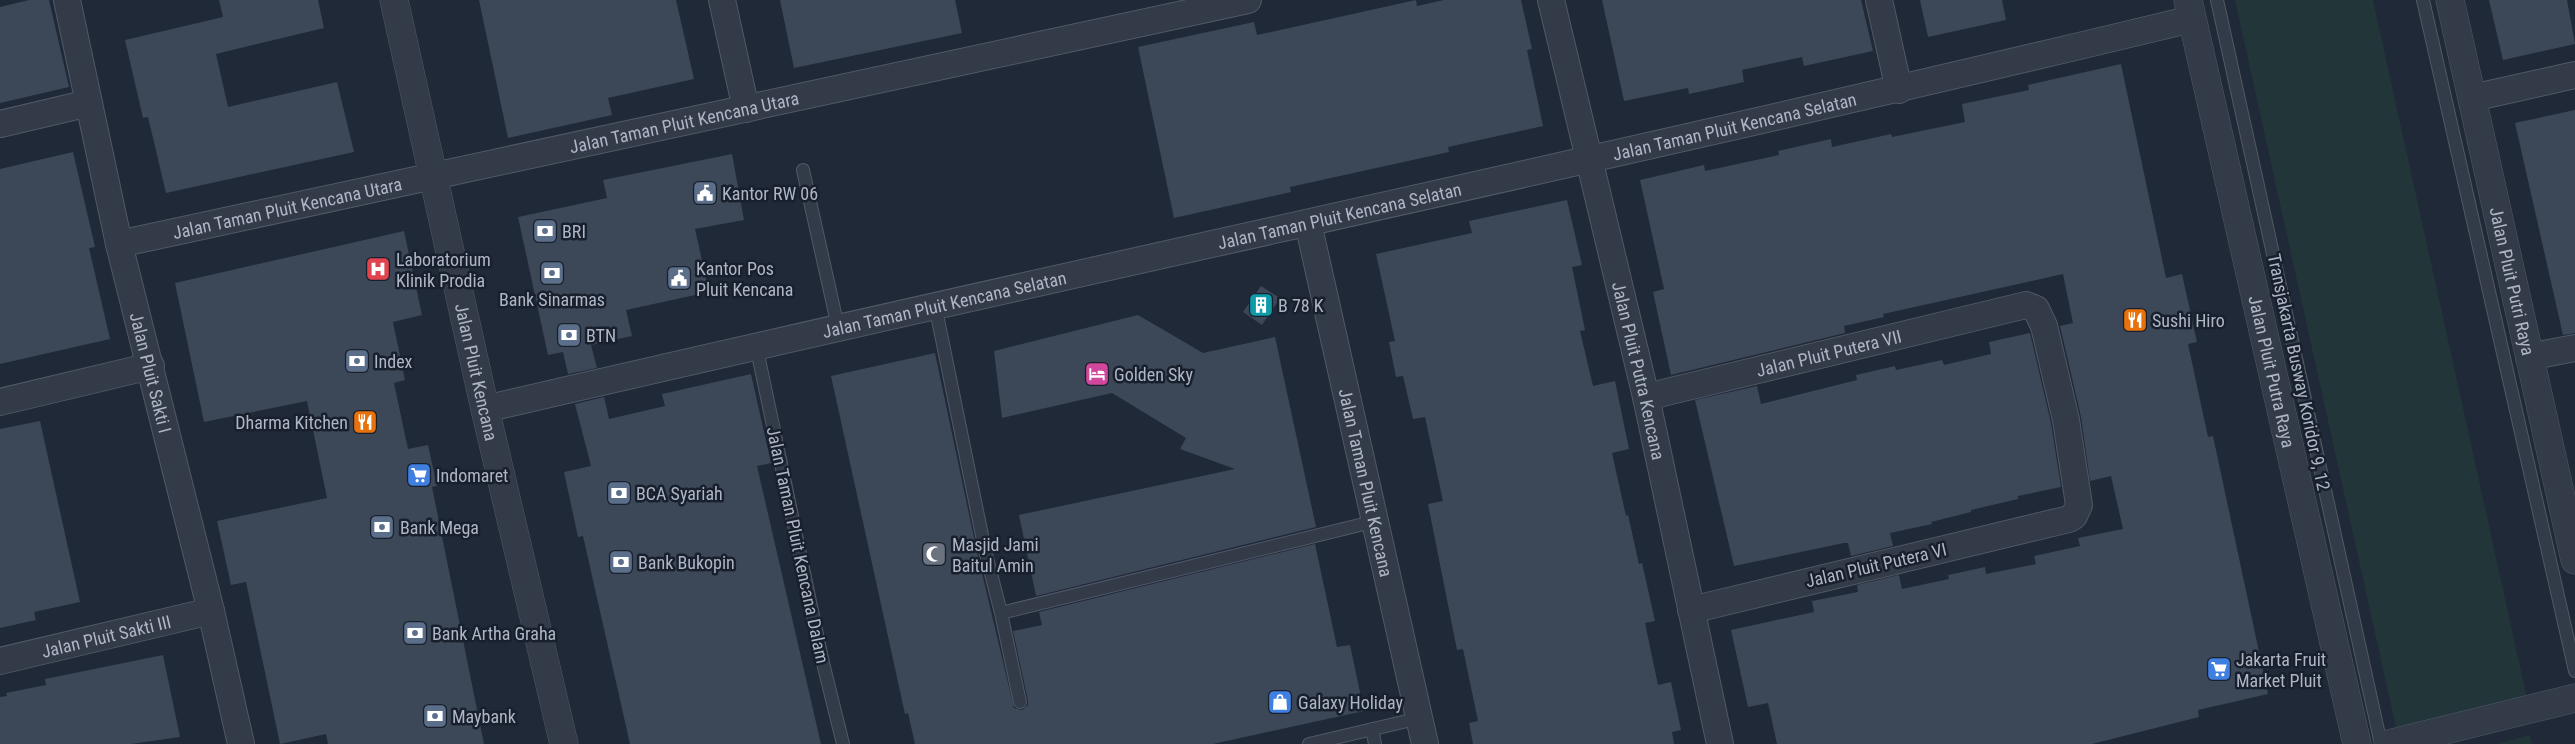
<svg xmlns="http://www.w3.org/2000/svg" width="2575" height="744" font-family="'Roboto Condensed',sans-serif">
<rect width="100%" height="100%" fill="#202938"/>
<path fill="#223539" d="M2235,0h138l154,698 -131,30z
M2530,735l2,9h-36z"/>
<path fill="#3c4758" d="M29,0h20l20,87 -69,16v-96z
M219,0h99l6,28 -108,26 12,53 109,-25 17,70 -188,41 -18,-76 -5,1 -18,-78 98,-23z
M479,0h197l18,79 -86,19 4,17 -104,23z
M780,0h175l7,33 -168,35z
M1416,0l1,6 27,-6h77l11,49 -5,1 16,76 -95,21 1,5 -159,35 1,5 -117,26 -36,-171 116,-25 3,13z
M1602,0h259l12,51 -69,15 -2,-9 -60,13 2,12 -55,12 -1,-6 -64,13z
M1920,0h82l4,20 -78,17z
M2489,0h78l8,44 -72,16z
M2121,64l45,214 16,-4 15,68 -9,2 20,93 5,-1 55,258 -70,16 1,7 -107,27h-315l-9,-41 -20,4 -17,-77 83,-18 -2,-11 46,-9 -1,-7 42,-10 3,14 47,-10 -1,-4 37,-8 1,7 50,-10 -2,-8 46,-10 -2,-8 45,-9 -12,-53 -21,5 -9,-64 -21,-91 13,-3 -10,-49 -180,40 1,3 -40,9 1,7 -174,42 -18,-83 11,-3 -24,-109 64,-15 1,6 74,-16 -1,-4 53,-12 1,8 59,-13 1,3 73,-15 -3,-18 67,-14 -1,-5z
M2575,110v223l-12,2 -48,-212z
M73,152l22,95 -6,1 21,91 -110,25v-195z
M732,154l12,66 -49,9 14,63 -83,18 6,26 -41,9 6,23 -29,6 -5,-22 -15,3 -30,-138 89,-19 -4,-18z
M1567,200l15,65 -10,2 13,63 -5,1 13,55 22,-5 14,68 -17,4 14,63 2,-1 11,49 3,-1 13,58 -10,2 13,62 13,-3 10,48 -9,2 2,12h-201l-4,-21 9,-2 -15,-72 -6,1 -29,-146 15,-3 -18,-84 -12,2 -10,-43 -7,1 -7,-35 6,-1 -19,-87 96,-21 -3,-12z
M404,231l18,84 -29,7 12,58 -11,3 14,66 20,-4 9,41 -5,1 52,257h-156l-2,-10 -46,10 -34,-162 -15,3 -14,-64 110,-23 -20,-97 -103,21 -29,-139z
M1261,286l19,12 -18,27 -19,-13z
M1138,315l65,38 72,-16 41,190 -280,69 -17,-81 216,-46 -55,-20 6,-11 -74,-45 -110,25 -8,-67z
M2030,333l21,90 10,64 -43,9v3l-47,11v2l-40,10 1,2 -42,9 3,13 -42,10 -3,-13h-4l-110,23 -39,-166 62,-14 4,18 96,-24 -1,-5 39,-9 1,4 46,-10 2,5 47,-11 -2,-12z
M935,353l42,199 37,156 8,2 6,-5v-4l-15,-70 29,-6 -3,-13 276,-68 22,103 13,-2 14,66 -151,33h-298l-7,-31 -3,1 -74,-338z
M751,374l20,89 -14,3 64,278h-191l-47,-208 -5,1 -14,-65 27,-6 -16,-62 29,-7 5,22 56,-13 -3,-12z
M40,421l40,181 -46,10 2,8 -36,8v-199z
M163,655l17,82 -49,7h-131v-47l7,-1 -1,-3 40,-8 -1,-6z"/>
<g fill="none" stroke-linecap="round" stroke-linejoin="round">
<defs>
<path id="service" d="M2217,0l164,744
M2423,0l152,671
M803,170l35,157
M935,305l50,245 16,63 375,-92
M756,345l67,318 20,81
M1001,613l19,89
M1372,729l3,15
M1309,744l111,-26"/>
<g id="minor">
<path id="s1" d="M67,0l52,244 92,367 30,133"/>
<path d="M722,0l24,109"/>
<path id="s2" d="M1551,0l95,397 74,347"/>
<path d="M1879,0l20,90"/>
<path d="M2472,98l103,-23"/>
<path d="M0,124l89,-21"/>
<path id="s3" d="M1308,223l117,521"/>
<path id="s4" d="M119,244l1129,-244"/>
<path d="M2529,357l46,-9"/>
<path id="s5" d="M1646,397l380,-92 10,4 8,17 22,94 13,85 -5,11 -5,3 -378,91"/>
<path d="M0,402l151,-36"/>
<path id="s6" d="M485,409c569,-133 1140,-253 1707,-390"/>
<path id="s7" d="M0,661l211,-50"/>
</g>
<g id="tertiary">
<path id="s8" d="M394,0l91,409 79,335"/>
<path id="s9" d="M2188,0l169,744"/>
<path id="s10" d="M2450,0l125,560"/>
<path d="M2388,744l187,-46"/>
</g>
</defs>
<use href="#service" stroke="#515866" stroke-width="14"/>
<use href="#minor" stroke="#515866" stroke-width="28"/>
<use href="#tertiary" stroke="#515866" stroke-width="29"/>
<use href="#service" stroke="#333b49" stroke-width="12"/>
<use href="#minor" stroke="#333b49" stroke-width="26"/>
<use href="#tertiary" stroke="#333b49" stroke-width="28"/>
</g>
<defs>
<symbol id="civic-square" viewBox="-11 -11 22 22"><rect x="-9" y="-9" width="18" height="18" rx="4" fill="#5c6f8a" stroke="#19202d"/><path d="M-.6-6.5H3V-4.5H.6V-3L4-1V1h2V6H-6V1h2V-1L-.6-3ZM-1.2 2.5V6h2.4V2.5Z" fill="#fff"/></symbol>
<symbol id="bank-square" viewBox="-11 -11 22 22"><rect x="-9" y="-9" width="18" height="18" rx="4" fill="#5c6f8a" stroke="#19202d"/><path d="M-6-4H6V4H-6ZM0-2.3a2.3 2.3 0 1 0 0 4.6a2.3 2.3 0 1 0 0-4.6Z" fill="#fff"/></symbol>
<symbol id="hospital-square" viewBox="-11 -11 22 22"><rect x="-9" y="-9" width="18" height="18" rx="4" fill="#e0444e" stroke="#19202d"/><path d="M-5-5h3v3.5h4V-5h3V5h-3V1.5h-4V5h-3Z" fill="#fff"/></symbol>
<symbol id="building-square" viewBox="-11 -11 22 22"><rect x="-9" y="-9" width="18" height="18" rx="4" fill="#0f9aa8" stroke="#19202d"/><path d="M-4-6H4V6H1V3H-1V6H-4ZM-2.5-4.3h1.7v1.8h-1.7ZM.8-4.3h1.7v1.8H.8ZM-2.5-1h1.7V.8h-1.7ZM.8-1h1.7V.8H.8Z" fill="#fff"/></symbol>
<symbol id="restaurant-square" viewBox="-11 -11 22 22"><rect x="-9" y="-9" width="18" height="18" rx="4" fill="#e8710a" stroke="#19202d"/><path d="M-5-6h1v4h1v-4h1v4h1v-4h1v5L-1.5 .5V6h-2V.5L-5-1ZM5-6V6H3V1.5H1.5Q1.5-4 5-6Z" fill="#fff"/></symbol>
<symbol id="hotel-square" viewBox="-11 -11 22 22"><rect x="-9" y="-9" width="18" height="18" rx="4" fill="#d1479c" stroke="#19202d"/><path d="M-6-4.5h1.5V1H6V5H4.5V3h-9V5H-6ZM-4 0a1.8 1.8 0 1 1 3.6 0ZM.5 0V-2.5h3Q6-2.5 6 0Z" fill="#fff"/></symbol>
<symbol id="supermarket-square" viewBox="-11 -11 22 22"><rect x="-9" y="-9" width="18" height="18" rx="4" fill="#3f7fe0" stroke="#19202d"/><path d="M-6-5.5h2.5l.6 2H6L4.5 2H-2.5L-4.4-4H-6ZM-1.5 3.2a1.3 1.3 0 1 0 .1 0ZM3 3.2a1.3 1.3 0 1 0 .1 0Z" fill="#fff"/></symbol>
<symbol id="mosque-square" viewBox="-11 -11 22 22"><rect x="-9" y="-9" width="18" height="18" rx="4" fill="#6b7280" stroke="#19202d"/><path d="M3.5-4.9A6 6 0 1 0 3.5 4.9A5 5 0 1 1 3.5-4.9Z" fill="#fff"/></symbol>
<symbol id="shop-square" viewBox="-11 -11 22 22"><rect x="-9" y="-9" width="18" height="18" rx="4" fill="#3f7fe0" stroke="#19202d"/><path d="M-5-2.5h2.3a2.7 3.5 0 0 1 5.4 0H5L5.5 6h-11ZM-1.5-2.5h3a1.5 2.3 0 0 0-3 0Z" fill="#fff"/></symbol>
</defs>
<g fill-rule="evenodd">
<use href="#civic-square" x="691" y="179" width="28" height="28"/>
<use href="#bank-square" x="531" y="217" width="28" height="28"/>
<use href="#hospital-square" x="364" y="255" width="28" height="28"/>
<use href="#bank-square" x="538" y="259" width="28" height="28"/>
<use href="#civic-square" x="665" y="264" width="28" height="28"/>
<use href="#building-square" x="1247" y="291" width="28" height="28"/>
<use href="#restaurant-square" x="2121" y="306" width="28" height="28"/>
<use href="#bank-square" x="555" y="321" width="28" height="28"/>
<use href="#bank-square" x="343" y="347" width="28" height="28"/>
<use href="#hotel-square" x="1083" y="360" width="28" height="28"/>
<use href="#restaurant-square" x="351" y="408" width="28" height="28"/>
<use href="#supermarket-square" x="405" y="461" width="28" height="28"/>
<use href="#bank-square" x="605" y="479" width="28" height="28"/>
<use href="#bank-square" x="368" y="513" width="28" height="28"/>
<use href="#mosque-square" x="920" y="540" width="28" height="28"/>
<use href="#bank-square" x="607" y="548" width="28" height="28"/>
<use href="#bank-square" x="401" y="619" width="28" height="28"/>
<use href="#supermarket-square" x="2205" y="655" width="28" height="28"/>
<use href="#shop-square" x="1266" y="688" width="28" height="28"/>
<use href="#bank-square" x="421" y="702" width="28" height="28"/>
</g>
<g text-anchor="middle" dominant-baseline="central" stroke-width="5" stroke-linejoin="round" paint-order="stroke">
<g font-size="18" fill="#aeb5c5" stroke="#19202d">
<text stroke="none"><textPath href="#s4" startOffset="578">Jalan Taman Pluit Kencana Utara</textPath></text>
<text stroke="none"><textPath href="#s6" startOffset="1281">Jalan Taman Pluit Kencana Selatan</textPath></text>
<text stroke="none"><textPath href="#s4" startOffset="172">Jalan Taman Pluit Kencana Utara</textPath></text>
<text stroke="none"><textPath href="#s6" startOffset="876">Jalan Taman Pluit Kencana Selatan</textPath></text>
<text stroke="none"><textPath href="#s10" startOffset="288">Jalan Pluit Putri Raya</textPath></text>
<text stroke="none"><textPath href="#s6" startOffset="471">Jalan Taman Pluit Kencana Selatan</textPath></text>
<text stroke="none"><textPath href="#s5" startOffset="188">Jalan Pluit Putera VII</textPath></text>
<text stroke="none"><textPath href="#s2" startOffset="381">Jalan Pluit Putra Kencana</textPath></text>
<text stroke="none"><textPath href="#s8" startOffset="381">Jalan Pluit Kencana</textPath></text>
<text stroke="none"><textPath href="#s9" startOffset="381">Jalan Pluit Putra Raya</textPath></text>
<text transform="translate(2299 372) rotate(78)">Transjakarta Busway Koridor 9, 12</text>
<text stroke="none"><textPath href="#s1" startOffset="382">Jalan Pluit Sakti I</textPath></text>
<text stroke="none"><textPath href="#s3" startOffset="266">Jalan Taman Pluit Kencana</textPath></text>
<text transform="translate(798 545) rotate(78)">Jalan Taman Pluit Kencana Dalam</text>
<text transform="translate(1876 565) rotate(-13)">Jalan Pluit Putera VI</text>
<text stroke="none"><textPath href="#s7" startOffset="109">Jalan Pluit Sakti III</textPath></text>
</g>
<g font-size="18" fill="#aeb5c5" stroke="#19202d" text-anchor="start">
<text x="722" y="193">Kantor RW 06</text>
<text x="562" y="231">BRI</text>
<text x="396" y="259">Laboratorium<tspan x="396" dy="21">Klinik Prodia</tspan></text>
<text x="696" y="268">Kantor Pos<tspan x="696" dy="21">Pluit Kencana</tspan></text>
<text x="552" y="299" text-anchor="middle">Bank Sinarmas</text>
<text x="1278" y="305">B 78 K</text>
<text x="2152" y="320">Sushi Hiro</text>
<text x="586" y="335">BTN</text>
<text x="374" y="361">Index</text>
<text x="1114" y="374">Golden Sky</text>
<text x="348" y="422" text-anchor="end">Dharma Kitchen</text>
<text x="436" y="475">Indomaret</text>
<text x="636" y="493">BCA Syariah</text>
<text x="400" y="527">Bank Mega</text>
<text x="952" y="544">Masjid Jami<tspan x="952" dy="21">Baitul Amin</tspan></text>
<text x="638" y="562">Bank Bukopin</text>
<text x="432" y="633">Bank Artha Graha</text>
<text x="2236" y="659">Jakarta Fruit<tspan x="2236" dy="21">Market Pluit</tspan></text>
<text x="1298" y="702">Galaxy Holiday</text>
<text x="452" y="716">Maybank</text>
</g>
</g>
</svg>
